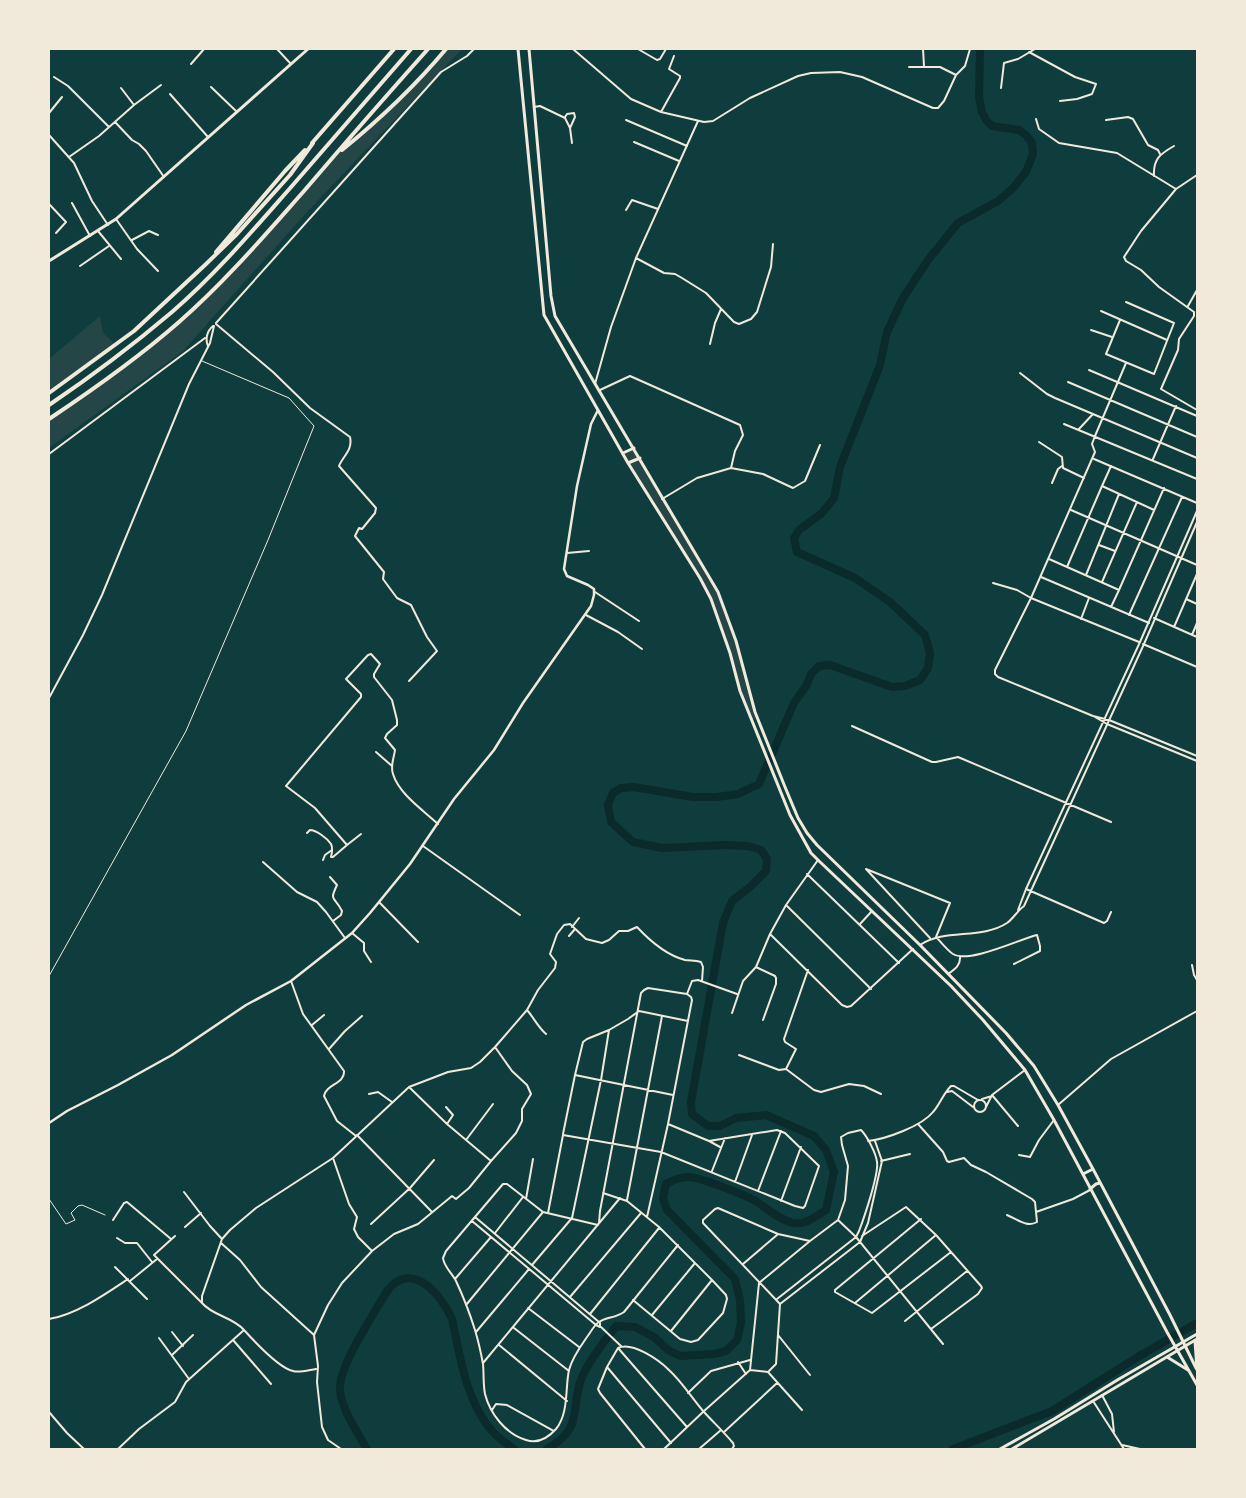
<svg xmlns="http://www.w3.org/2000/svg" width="1246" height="1498" font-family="'Nunito Sans',sans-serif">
<rect width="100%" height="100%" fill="#0f3d3e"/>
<path fill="#244646" d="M446,49h16l-156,164 -123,138 -134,97v-29l56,-38 74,-59 41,-40 115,-127 37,-29z
M100,316l3,17 13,12 -67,48v-34z
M634,448l84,144 12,29 28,97 -6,1 -12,-28 -10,-38 -19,-54 -88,-146z"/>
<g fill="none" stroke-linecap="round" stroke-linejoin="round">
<path stroke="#0a2a2b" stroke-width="8" d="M367,1449c-9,-15 -28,-44 -27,-62 1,-25 34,-73 47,-96 24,-32 54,3 65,28 8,36 13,77 36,107 7,10 17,17 26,23
M547,1449c38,-22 22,-38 35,-72 8,-19 22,-34 34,-51l19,1 19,10 14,13 12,6 34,-2 12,-3 11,-11 4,-17 -1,-23 -5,-21 -68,-69 -4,-12 3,-14c7,-4 13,-7 22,-7 12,0 54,17 66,23 11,7 27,21 40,23 12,2 22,-7 32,-13l8,-38 -8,-22 -12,-14 -48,-21 -30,3 -16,8h-12l-16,-12 -1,-12 32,-179 9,-22 18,-14 16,-16 1,-12 -6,-9 -13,-4 -23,-1 -63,3 -29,-6 -22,-20 -3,-17 5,-12 8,-5 13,-1 59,10h24l21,-3 21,-10 35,-81 12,-17 5,-12 8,-8 11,-1 62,22 13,-1 15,-6 8,-12 2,-15 -5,-18 -35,-33 -35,-24 -58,-26 -3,-14 5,-8 23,-17 12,-15 6,-31 40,-102 7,-33 16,-34 25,-38 30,-37 40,-22 15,-13 13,-16 7,-18 -1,-11 -6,-8 -7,-5 -27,-4 -6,-6 -4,-8 -3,-15 1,-48
M953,1449l99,-38 89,-56 56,-32"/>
<path stroke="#f1e9da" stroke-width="1" d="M49,976l137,-245 82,-191 46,-114 -25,-28 -87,-37
M49,1199l17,25 9,-4 -4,-7 7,-7 4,-1 23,10"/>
<path stroke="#f1e9da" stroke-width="2" d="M277,49l13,14
M573,49l58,50 30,13 43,10 9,-1 37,-23 48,-22 13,-3 29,-1 22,5 71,31h5l6,-7 12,-26 9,-9 5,-17
M638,49l19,11 3,-1 6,-10
M923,49l1,17
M1029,52l46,25 21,7 -4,10 -15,5 -17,2
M191,64l13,-15
M909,67h31l16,8
M54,77l14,9 41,41
M211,87l25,24
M121,88l13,17
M1001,88l3,-25 14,-4 17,-10
M170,94l38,43
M534,107l6,-1 25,12 5,10 2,15
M661,112l19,-34v-2l-11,-7 5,-13
M49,113l13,-16
M565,117l2,-3 7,-1 1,4 -5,11
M1036,119l3,10 20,14 58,10 59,36
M626,120l61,26
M1106,120l22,-3 5,2 15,26 10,5 2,4
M115,122l17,18 7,4 7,7 18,26
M49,135l25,28 18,38 16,24
M634,142l45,19
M69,157l30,-21 35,-31 27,-20
M1197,175l-21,14 -35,42 -17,26 2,4 15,9 18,17 35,25v4l-15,23 -1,11 -17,39 36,21
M1154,176c-1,-17 6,-22 20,-30
M72,203l18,33
M49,204l17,18 -10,11
M626,210l6,-10 26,9
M116,219l21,30 21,22
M98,231l23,28
M132,240l17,-9 9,4
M636,258l28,15 11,1 7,4 24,15 28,29 5,2 12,-5 6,-7 14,-45 2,-23
M80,266l29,-20
M1188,306l9,-16
M1101,311l66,29
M1120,320l-14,34 48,20 20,-51 -48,-21
M216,323l225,-251 26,-16 7,-7
M216,324l57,48 37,36 40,29c3,13 -7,19 -11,29l37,42 -1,5 -13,16 -3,-1 -4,8 29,36 -1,7 14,19 14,7 16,32 10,14 -28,30
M1091,330l21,7
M710,344l5,-21 6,-14
M208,346c-3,-7 -1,-15 5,-20
M1126,363l-31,73 -3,8 3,8 -64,146 -36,72v4l3,3 95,39 16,4 88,36
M1089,370l108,46
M1020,373l27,21 8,4 142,60
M1068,382l129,55
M595,384l16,-57 25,-69 62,-137
M600,390l30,-14 110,49 3,10 -8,16 -4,17 32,6 30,14 12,-7 15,-36
M1064,424l133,55
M1079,429l14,-15
M1039,442l23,15 1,11 21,10
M49,454l156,-116
M1094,459l103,44
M1153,459l23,-53
M1052,483l6,-14 4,-3
M1102,486l9,-20
M662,499l35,-21 34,-10
M1071,510l126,55
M1099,545l16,6
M567,553l22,-2
M1049,559l70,31 45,-102
M1067,567l35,-81 52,24
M1086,575l33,-81
M1041,577l108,46
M1102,582l35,-80
M993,583l24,7 14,8 108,44
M595,592l44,29
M1186,599l11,5
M1111,607l8,-17
M586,615l32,17 24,17
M1129,615l53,-118
M1154,618l43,19
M1081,619l8,-21
M1174,627l23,-53
M1192,635l5,-12
M1143,644l54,23
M49,698l34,-63 19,-40 87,-211 21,-41 4,-17
M1095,717l12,7 90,37
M852,726l80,36h4l22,-5 153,65
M376,752l16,14
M307,833l3,-3c6,0 17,8 21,14 2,4 1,9 0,13h2
M361,834l-14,11 -32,-37 -29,-22 75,-89v-3l-15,-15 22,-24 3,-1 9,10 -6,10v3l18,23 5,20v5l-10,9 -2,4 10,12c-1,8 -5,16 -2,24 6,20 30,36 45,50
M423,846l97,69
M333,857l14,-12
M323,860l2,-5 7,-5
M263,862l34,30 20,10 9,10 19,26
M807,874l92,89
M330,877l7,8c-8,17 -3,10 5,26l-1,4 -8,6
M1026,889l78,34 3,-2 4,-9
M379,902l39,40
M786,905l85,84
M1018,910l8,-21 114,-247 57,-131
M860,924l12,-13
M572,927l7,-9
M352,933l12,10v8l7,11
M770,934l72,71 5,2 4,-1 62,-57
M569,936l6,-7
M930,938l-64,-69 84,34 -14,34c6,6 11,13 17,17 16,10 67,-15 84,-19l3,11v5l-26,13
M920,945c25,-17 61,-5 87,-22 7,-5 10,-12 17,-17l120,-262 53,-122
M1192,965l2,10 3,5
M756,967l19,9 1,2v6l-13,36
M948,974c7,-5 13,-9 12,-18
M291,981l12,33 41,57c1,13 -18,13 -20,25l13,25 19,15
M687,994l5,-13 6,-1 39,14
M527,1010c7,8 11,17 19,24
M732,1013l11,-32 13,-14 14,-33 16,-29 32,-45
M312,1025l12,-10
M609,1030l-22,9 -4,3 -8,33 98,20
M329,1049l16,-18 17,-15
M739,1055l40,15 7,-1 28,21 7,2 28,-8 15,2 17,8
M786,1069l10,-20 -11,-7 -1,-3 24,-69
M409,1087l38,37 44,37
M947,1092l5,-1 21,16
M369,1094l9,-2 14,10
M992,1095l26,31
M982,1099l10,-3
M974 1106a6 6 0 1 1 12 0a6 6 0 1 1-12 0Z
M1058,1105l53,-46 86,-48
M446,1107l7,8 -6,9
M986,1107l6,-12 33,-25
M918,1124l25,28 4,9 2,1 15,-4 7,7 15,7 46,27 3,3 1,10 37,-13 17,-9
M563,1134l12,-59
M357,1135l75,77
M466,1140l27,-36
M709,1141l11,6
M868,1141c18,-2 54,-15 65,-29 7,-8 10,-18 18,-26h3l24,14
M1019,1155l11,2 9,-17 15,-20
M333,1158l16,46 8,13 -3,12 4,8 14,14 22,-17 24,-10 34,-28 4,3 13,-11 22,-27 25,-28 6,-12v-12l9,-15 -4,-9 -15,-14 -17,-24
M881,1161l29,-7
M712,1171l13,-33
M735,1182l17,-47
M758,1191l23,-60
M184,1192l26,34 12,13
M603,1193l24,8 32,26 53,53 14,15 1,4 -4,14 -25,27 -7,2 -11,-3 -47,-39
M526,1199l7,-40
M627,1200l35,-184
M781,1201l20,-54
M543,1212l-36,-28h-4l-57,67 -3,7c1,9 9,15 13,23 7,15 14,33 19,49 3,10 6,23 8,34 1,10 0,20 2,30 5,20 21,40 41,46 12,4 22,-2 30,-11 13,-16 9,-41 13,-59 3,-12 11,-23 18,-33 4,-5 7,-12 12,-15 7,-5 17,-4 25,-10l54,-67
M548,1213l15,-78 98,17 134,54 8,2 2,-2 14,-40 -34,-33 -8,-3 -68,11 -41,-17
M1007,1215c10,4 20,13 30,7l-1,-10
M475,1217l124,105
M921,1219l-86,71v2l37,21 79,-61
M113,1220l11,-17 3,-1 44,37
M838,1220l18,17 87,107
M472,1221l124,104 4,2v-4
M599,1223l1,-12 41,-218 3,-3 4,-2 39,6 4,3 1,3 -24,124 -21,93
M371,1224l39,-36 24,-28
M185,1227l16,-14
M495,1233l28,-36
M175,1236l-21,19 48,48
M862,1236l44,-29 30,28 45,51 1,2 -4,6 -47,35
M117,1238l8,5h12l15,19
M221,1243l19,17 21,27 53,48
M743,1264l34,-29
M532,1265l40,-47 29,-138 8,-50 19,-11 11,-8 49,10
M115,1267l32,32
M455,1279l36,-42
M130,1281l27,-22
M570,1297l71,-84
M855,1303l81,-68
M780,1304l80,-62 8,-19 14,-62 -7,-20
M466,1305l77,-93 55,13
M528,1308l51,39
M590,1314l69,-86
M652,1315l43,-52
M49,1319c28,-5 55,-24 79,-40
M905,1321l62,-50
M601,1327l20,19
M514,1328l55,43
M244,1330c10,11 35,38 49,41 6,2 16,-1 23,-2
M671,1331l41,-51
M172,1332l11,14
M476,1332l53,-63
M778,1335l32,40
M159,1338l30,41
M233,1340l38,44
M499,1345l68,56
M618,1348l69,79
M172,1355l21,-20
M738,1362l8,12
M483,1363l137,-165
M607,1367l64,76
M750,1370l9,-87 51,-42
M768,1372l34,38
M688,1393l23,-22 39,-11
M1102,1395l10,19 2,18
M1093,1401l31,48
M492,1410l4,-6 11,1 47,26
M49,1412l18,21 17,16
M724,1432l53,-49
M1122,1445l18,4
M118,1449l21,-20 36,-27 11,-20 58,-52c-11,-13 -31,-14 -42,-27v-7l20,-57 8,-9 26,-22 77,-50 76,-71 39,-15 23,-4 9,-6 15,-15 32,-37 11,-20 17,-22 1,-6 -6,-8 7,-20 7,-9 6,-1 16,15 16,4 7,-3 10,-9h9l9,-4c13,14 29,28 48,33 5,1 10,0 16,2l2,5 -1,14
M341,1449l-13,-9 -6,-13 -5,-45 1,-16 -4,-31 14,-30 14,-22 30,-32
M645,1449l-45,-56 -2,-4 9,-22 11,-19c14,-7 41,12 51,22 13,12 23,28 35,42 9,10 20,20 29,31l1,3 -2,3
M664,1449l40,-38 46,-41 18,2 8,-8 4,-60 -77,-81v-3l12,-11 3,-1 60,26 32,7 28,-21 7,-20 3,-34 -6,-21 -1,-8 7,-4 13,-3c6,6 15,23 16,32 2,12 -13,56 -18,69l-3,6 -79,62
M699,1449l22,-19"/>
<path stroke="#f1e9da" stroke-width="2.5" d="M49,1123l18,-12 51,-26 54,-30 74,-50 45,-24 61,-48 18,-20 40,-49 44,-65 40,-49 29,-47 68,-97 3,-11v-6l-6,-4 -21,-9 -3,-7 13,-83 14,-62 7,-14"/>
<path stroke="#f1e9da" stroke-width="3" d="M518,49l26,266 84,148 72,115 11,21 19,54 10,38 50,124 21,38 8,8 132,125 32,34 42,50 29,50 113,212 30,53
M529,49l22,247 4,20 163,276 18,49 19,71 30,75 13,31 9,15 10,12 103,100 86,88 28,33 24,39 35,64 77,146 26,53
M49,261l67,-42 192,-170
M623,453l11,-5
M628,463l12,-5
M1083,1174l10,-5
M1090,1189l6,-5 4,-1"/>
<path stroke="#f1e9da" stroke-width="3" d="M1195,1341l2,29
M1167,1357l21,13
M1000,1449l54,-30 65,-40 78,-45
M1012,1449l185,-110"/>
<path stroke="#f1e9da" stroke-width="4" d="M312,143l82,-94
M342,150c37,-30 73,-64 104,-101
M216,252l69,-81 20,-21
M49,393l85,-62 71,-66 32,-31 53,-59 23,-32
M49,405c43,-29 84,-60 123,-93 44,-38 82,-83 120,-126 40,-46 80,-92 119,-137
M49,419c45,-30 89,-61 130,-97 45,-39 85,-86 125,-131 41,-48 82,-95 124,-142"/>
</g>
<rect width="1246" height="1498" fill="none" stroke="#f1e9da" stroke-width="100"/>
</svg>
